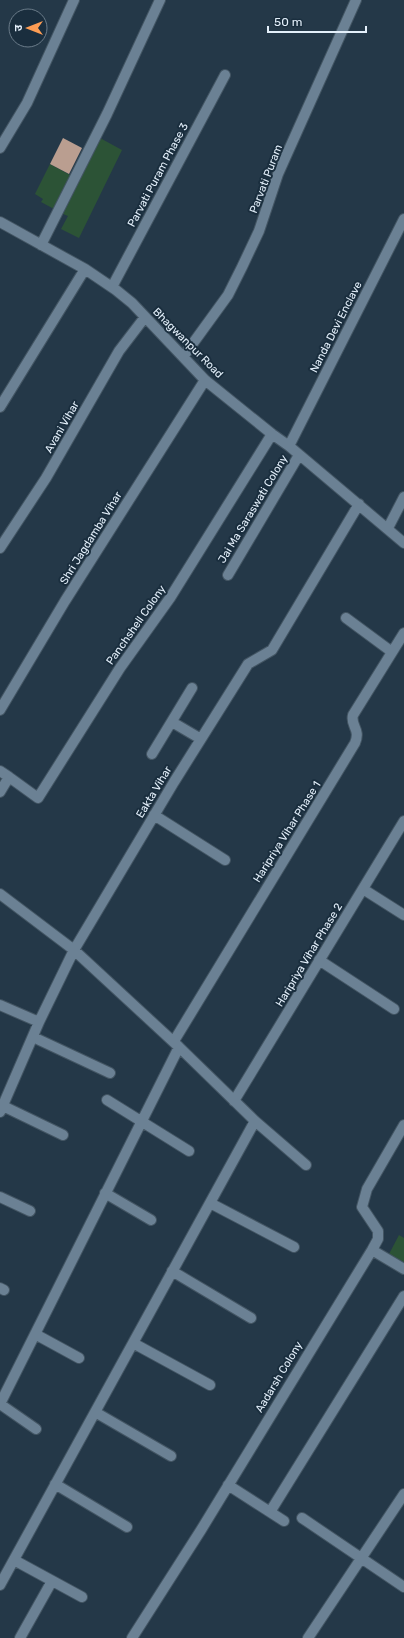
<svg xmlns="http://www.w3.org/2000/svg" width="404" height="1638" font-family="Rubik,'Noto Sans Devanagari',sans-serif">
<rect width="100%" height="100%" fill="#243848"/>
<path fill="#2c5336" d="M100,138l22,12 -43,88 -18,-9 7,-13 -5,-2z
M50,164l22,12 -18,33 -13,-7 2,-3 -8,-5z
M399,1235l5,3v28l-16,-10z"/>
<path fill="#ba9e90" d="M63,138l19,10 -13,26 -19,-10z"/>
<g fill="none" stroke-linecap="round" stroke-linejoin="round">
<defs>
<path id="minor" d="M0,148l27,-45 47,-103
M0,222l85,47 31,21 16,13 73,77 67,54 17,12 115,97
M41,245l66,-131 53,-114
M112,287l113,-212
M183,357l45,-62 14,-28 17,-36 19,-57 78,-174
M0,407l85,-138
M289,446l115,-227
M388,528l16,-31
M0,548l46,-70 73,-127 26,-34
M228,575l71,-120
M346,618l46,34
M0,710l65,-109 140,-221
M172,722l29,17
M152,754l40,-66
M0,771l9,6 -9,15
M9,777l29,21 82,-130 50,-70 102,-164
M154,815l71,45
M363,889l41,26
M0,894l74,56 105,97 76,74 51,44
M319,960l75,49
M0,1005l39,17
M33,1037l77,36
M174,1041l181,-298c6,-14 -5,-17 -2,-28l51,-82
M107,1100l82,51
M234,1101l170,-280
M3,1106l60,29
M0,1112l39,-90 35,-72 100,-168 74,-118 24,-14 87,-146
M105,1193l46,27
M0,1197l30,14
M210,1203l84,44
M372,1250l32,19
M172,1271l79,47
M0,1288l4,2
M35,1334l44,24
M133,1343l77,42
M0,1404l179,-357
M0,1404l36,25
M95,1412l76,44
M55,1484l72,43
M228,1485l56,36
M270,1512l134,-216
M302,1518l102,69
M14,1560l68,37
M0,1585l255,-464
M20,1638l32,-57
M132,1638l69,-108 171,-280 6,-11v-8l-16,-24 5,-18 37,-64
M308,1638l96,-144"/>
</defs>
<use href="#minor" stroke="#435563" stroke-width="12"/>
<use href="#minor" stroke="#6b8194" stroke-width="10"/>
</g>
<g text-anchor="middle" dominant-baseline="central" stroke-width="4" stroke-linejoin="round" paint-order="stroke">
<g font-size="11" fill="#e4f0fb" stroke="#1a2e3e">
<text transform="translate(158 175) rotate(-62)">Parvati Puram Phase 3</text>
<text transform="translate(266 179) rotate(-69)">Parvati Puram</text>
<text transform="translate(336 327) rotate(-63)">Nanda Devi Enclave</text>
<text transform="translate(188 343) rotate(45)">Bhagwanpur Road</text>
<text transform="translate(62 427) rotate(-60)">Avani Vihar</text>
<text transform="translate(253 509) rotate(-59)">Jai Ma Saraswati Colony</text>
<text transform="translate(91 538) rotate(-58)">Shri Jagdamba Vihar</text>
<text transform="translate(136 625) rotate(-55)">Panchshell Colony</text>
<text transform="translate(154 792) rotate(-59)">Eakta Vihar</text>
<text transform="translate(287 832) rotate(-58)">Haripriya Vihar Phase 1</text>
<text transform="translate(309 955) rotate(-59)">Haripriya Vihar Phase 2</text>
<text transform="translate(279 1377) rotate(-59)">Aadarsh Colony</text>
</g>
</g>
<g transform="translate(28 28) rotate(270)"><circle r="19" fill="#1a2e3e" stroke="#6b7c8a"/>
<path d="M0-3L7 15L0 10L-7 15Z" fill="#fd9d54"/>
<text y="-6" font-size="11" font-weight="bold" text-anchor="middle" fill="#e4f0fb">उ</text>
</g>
<path d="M268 26v6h98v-6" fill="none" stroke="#e4f0fb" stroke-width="2"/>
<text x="274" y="26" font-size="12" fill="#e4f0fb" stroke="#1a2e3e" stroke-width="3" paint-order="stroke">50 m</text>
</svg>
